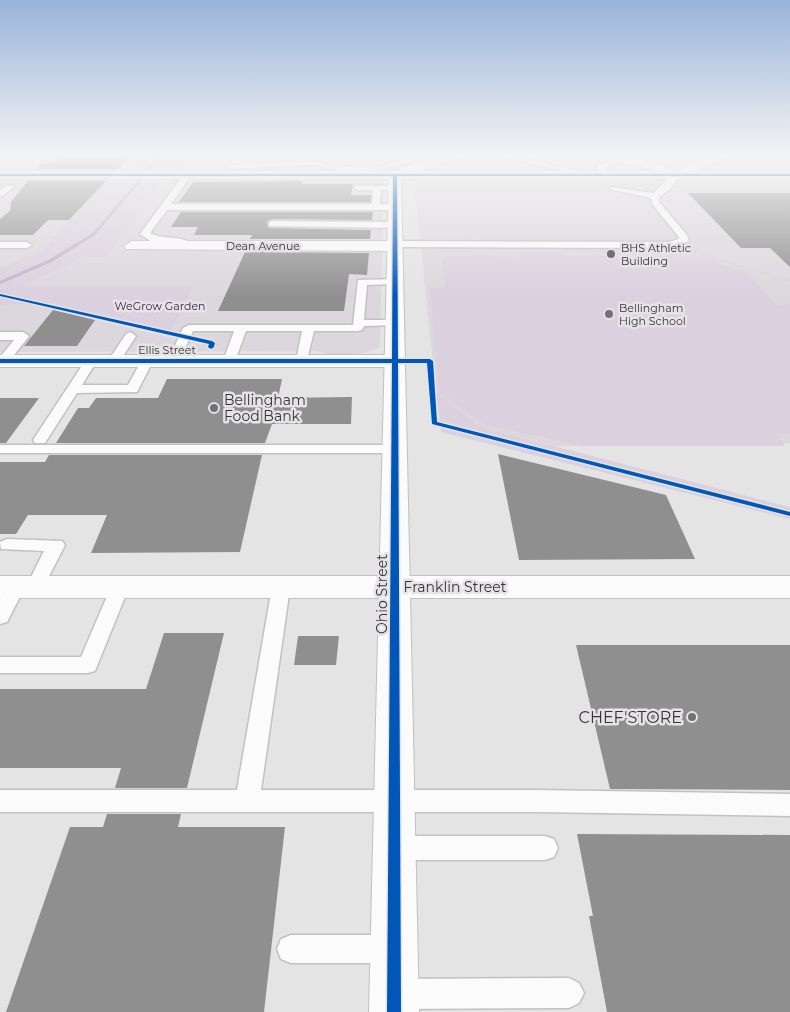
<svg xmlns="http://www.w3.org/2000/svg" width="790" height="1012" font-family="Montserrat,sans-serif">
<rect width="100%" height="100%" fill="#e5e4e5"/>
<path fill="#dcd7dd" d="M0,155h142l-15,16h-109l-18,-1z
M0,178l19,1h89l-66,70 -42,19z
M173,179h200l11,2 -4,165 -3,3 -19,5h-32l-10,-3 -316,1v-47l25,-1 179,41 12,-4 -44,-11 21,-44 -171,1 63,-30 21,-1 57,-74h8z
M414,181h376v262l-234,3 -76,-19 -44,-35z"/>
<path fill="#dbd0de" d="M142,155h50l-12,15h-52z
M105,182h58l-57,75h-21l-62,29h170l-21,44 44,11 3,3v2h-15l-2,-3 -177,-39 -25,1v-37l42,-19z
M519,252h41l3,4 135,1 48,14 30,34 14,-1v130h-13l8,12h-204l-98,-22 -44,-32 -9,-104h15l-3,-28 8,-4 70,1z
M436,392l44,35 310,80v12l-349,-87z"/>
<g fill="none" stroke-linecap="round" stroke-linejoin="round">
<path fill="#c1b4c6" fill-rule="evenodd" d="M159,155h4l-68,80 -43,27 -52,22v-3l48,-21 45,-27z"/>
</g>
<path fill="#908f90" d="M61,155h70l-13,14h-81l5,-6h10z
M28,181h78l-37,39h-21l-15,15h-33v-16l10,-8 1,-9z
M303,181l-1,3h51l-2,11h20l-1,7h-191l14,-20z
M688,193h102v74l-20,-19h-29z
M181,212h192l-1,8 -100,-1 -5,3 2,6 102,2 -1,9h-120l2,-4h-58l4,-8h-27z
M245,252l124,1 -2,22 -18,-1 -5,37h-126z
M53,310l42,10 -18,26h-53z
M167,379h115l-4,19 74,-1 -1,27h-79l-7,19h-209l22,-35h11l7,-10h62z
M0,398h39l-33,45h-6z
M498,454l168,41 29,64 -176,1z
M49,455h213l-22,97 -149,1 16,-38h-79l-12,19h-16v-72h45z
M164,633h60l-37,155h-72l6,-20h-121v-79h146z
M298,636h41l-3,29h-42z
M576,645h214v145l-180,-1z
M107,814h74l-3,13h107l-21,185h-258l64,-185h33z
M577,834l213,1v177h-183l-18,-96h4z"/>
<g fill="none" stroke-linecap="round" stroke-linejoin="round">
<defs>
<path id="lane" d="M423,155h12l-53,15 -42,1 -24,-6 -88,4 -4,-2 4,-2 88,-4 24,6 42,-1z
M495,155h13l86,20 -4,2z
M621,158l7,2 -23,8 4,9h-6l-8,-11z
M184,174l7,2 -20,28h201l1,-14h-15l-4,-2 1,-2h40l4,2 -1,2h-17l-1,14h15l4,3 -4,3h-228l-17,23c12,7 30,2 40,10l-5,3 -33,-4 -12,-8z
M673,174l7,2 -11,14 -10,7v5l28,33 2,6 -21,7 -273,-1 -5,-3 5,-3 273,1 11,-3v-2l-27,-33 -1,-6 -43,-9 4,-2 41,6z
M8,185l7,2 -15,10v-6z
M272,221l123,1 4,3 -4,3 -126,-2v-4z
M0,242h27l5,3 -5,3h-27z
M395,279l4,1v4l-32,1 -3,35h31l4,1v4l-35,1 -2,4 -4,1h-44l-8,33 -4,1 -6,-4 6,-30h-56l-11,30 -6,4 -6,-4 11,-30h-41l-15,33 -4,1 -6,-4 15,-33 6,-3h164l5,-45z
M0,332h23l6,4 -22,28h-7v-7l14,-17h-14z
M130,332l6,4 -18,28 -4,1 -4,-1 -2,-3 18,-27z
M91,357l6,4 -15,24h46l15,-27 4,-1 6,4 -16,31 -60,1 -32,50h-10l-2,-3 54,-82z
M0,445h395l7,4 -7,4h-395z
M7,539l55,2 3,4 -24,47 -6,1 -6,-1 -3,-5 18,-36 -43,-2 -1,-7z
M16,581l6,1 3,5 -18,35 -7,2v-25l10,-17z
M120,581l6,1 3,5 -34,84 -7,2h-88v-16h81l30,-70 3,-5z
M281,581l6,1 3,5 -29,203h275l254,4v22l-254,-4h-536v-22h237l35,-203 3,-5z
M394,836h151l9,3 4,9 -4,9 -9,3h-151l-9,-3 -4,-9 4,-9z
M291,935h100l10,4 4,10 -4,10 -10,4h-100l-10,-4 -4,-10 4,-10z
M569,978l10,5 5,10 -5,10 -10,5 -172,1 -10,-5 -5,-10 5,-10 10,-5z"/>
<path id="street" d="M446,155h18l-2,3 -62,20h-10l-1,-3 14,-8z
M597,155c27,-1 55,4 79,16l41,-16h16l-57,25 -22,-10 -55,-12z
M132,241h263l8,5 -8,5 -269,-2 -2,-3z
M0,355h395l7,2 4,4 -4,4 -7,2h-395z
M0,576h790v22h-790z"/>
<path id="secondary" d="M0,171h790v8h-389l18,833h-50l20,-833h-389z"/>
</defs>
<use href="#lane" stroke="#c2c1c2" stroke-width="3"/>
<use href="#street" stroke="#c2c1c2" stroke-width="2"/>
<use href="#secondary" stroke="#c2c1c2" stroke-width="2"/>
<path stroke="#c5c5c6" stroke-width="1" stroke-dasharray="0.5 2" stroke-linecap="butt" d="M72,228l27,-36"/>
<path stroke="#c5c5c6" stroke-width="2" stroke-dasharray="0.5 2.5" stroke-linecap="butt" d="M49,237l16,-1
M44,250l24,-17 5,-7
M695,252l95,29
M0,270l18,-7"/>
<use href="#lane" fill="#fbfbfb" fill-rule="evenodd"/>
<use href="#street" fill="#fbfbfb" fill-rule="evenodd"/>
<use href="#secondary" fill="#fbfbfb" fill-rule="evenodd"/>
<defs>
<path id="cycleway" d="M0,174h790v2h-393l1,183h32l3,2 4,61 353,90v4l-358,-92 -5,-61h-29l3,649h-14l5,-649h-392v-4h392l1,-183h-393z
M0,294l212,47 3,2 -1,4 -3,2 -3,-2 1,-3 -209,-48z"/>
</defs>
<use href="#cycleway" stroke="#e5e3e6" stroke-width="3"/>
<use href="#cycleway" fill="#0057b8" fill-rule="evenodd"/>
</g>
<linearGradient id="sky" x2="0" y2="1"><stop stop-color="#98b4da"/><stop offset="0.52" stop-color="#f3f3f3"/><stop offset="1" stop-color="#f3f3f3" stop-opacity="0"/></linearGradient>
<rect width="790" height="297" fill="url(#sky)"/>
<g fill="#737273" stroke="#e5e3e6" stroke-width="2">
<circle cx="611" cy="254" r="5"/>
<circle cx="609" cy="314" r="5"/>
<circle cx="214" cy="408" r="5"/>
<circle cx="692" cy="717" r="5"/>
</g>
<g text-anchor="middle" dominant-baseline="central" stroke-width="5" stroke-linejoin="round" paint-order="stroke">
<g font-size="11" fill="#363536" stroke="#e5e3e6">
<text x="263" y="246">Dean Avenue</text>
<text x="167" y="350">Ellis Street</text>
</g>
<g font-size="11" fill="#363536" stroke="#e5e3e6" text-anchor="start">
<text x="621" y="248">BHS Athletic<tspan x="621" dy="13">Building</tspan></text>
<text x="619" y="308">Bellingham<tspan x="619" dy="13">High School</tspan></text>
</g>
<g font-size="11" fill="#402448" stroke="#e5e3e6">
<text x="160" y="306">WeGrow Garden</text>
</g>
<g font-size="14" fill="#363536" stroke="#e5e3e6" text-anchor="start">
<text x="224" y="400">Bellingham<tspan x="224" dy="16">Food Bank</tspan></text>
</g>
<g font-size="14" fill="#363536" stroke="#e5e3e6">
<text x="455" y="587">Franklin Street</text>
<text transform="translate(382 594) rotate(-90)">Ohio Street</text>
</g>
<g font-size="16" fill="#363536" stroke="#e5e3e6" text-anchor="end">
<text x="682" y="717">CHEF'STORE</text>
</g>
</g>
</svg>
